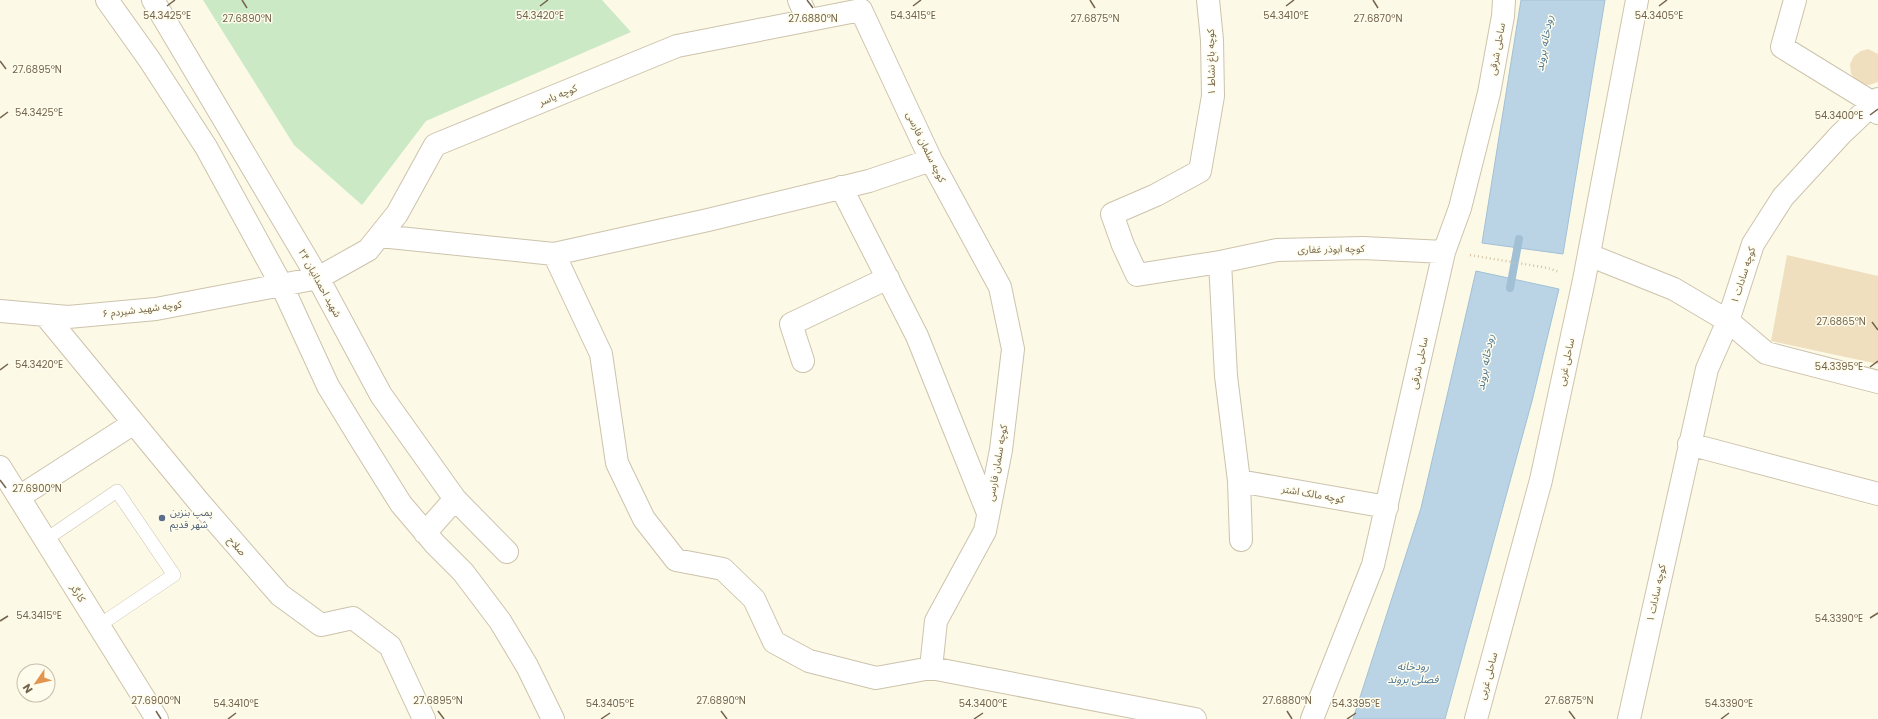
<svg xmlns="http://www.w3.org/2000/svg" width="1878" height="719" font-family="Poppins,'Noto Sans Arabic',sans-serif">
<rect width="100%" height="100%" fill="#fcf9e6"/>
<path fill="#cae9c4" d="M203,0h399l29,32 -205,89 -64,84 -68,-60z"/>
<path fill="#bbd4e5" stroke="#a1c0d6" d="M1521,0h84l-42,254 -81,-11z
M1476,271l83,18 -27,112 -87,318h-92l68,-211z"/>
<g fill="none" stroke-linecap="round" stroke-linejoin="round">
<path stroke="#a1c0d6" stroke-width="8" d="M1510,288l9,-49"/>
</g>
<path fill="#f0dfbe" d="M1868,49l10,5v28l-9,3 -8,-1 -6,-4 -4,-7 -1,-9 4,-8 7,-5z
M1787,255l91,21v88l-107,-23z"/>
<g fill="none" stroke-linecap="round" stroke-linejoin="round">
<defs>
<path id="lane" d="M45,540l72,-49 57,84 -76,51"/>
<path id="street" d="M107,0l42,59 57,88 76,139 46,100 33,54 40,64 34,40 28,28 37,49 27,45 26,53
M153,0l165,278 63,117 74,104 52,53
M799,0l9,20
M1208,0l4,40 1,56 -13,75 -44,24 -44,19 11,31 14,30 83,-13 6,114 13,105 2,59
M1795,0l-13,47 91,56 5,10
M861,10l70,150 69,127 13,62 -12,101 -16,81 -49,90 -5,47 264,51
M841,187l76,149 71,177
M380,236l174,18 154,-34 161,-39 62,-21
M554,254l47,100 16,109 27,56 32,41 47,9 31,30 20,43 35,19 67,17 55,-10
M1589,255l85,34 54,32 38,32 112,29
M1220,262l57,-12 86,-2 81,4
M0,311l68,6 88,-8 162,-31 50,-28 29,-36 38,-69 242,-99 184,-36
M45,315l154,187 81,93 41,30 32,-7 37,28 34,73
M803,361l-12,-37 97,-46
M1689,444l189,50
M1239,481l148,26
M19,497l115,-74
M425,533l30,-34
M1312,719l61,-154 71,-313 16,-44 29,-115 14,-77 1,-16
M1629,719l78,-350 21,-48 25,-77 30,-47 58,-63 37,-35"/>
<path id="secondary" d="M0,467l157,252
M1476,719l65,-239 43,-200 53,-280"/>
</defs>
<use href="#lane" stroke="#cdc3ac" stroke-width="14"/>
<use href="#street" stroke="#cdc3ac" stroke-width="24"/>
<use href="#secondary" stroke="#d0c4aa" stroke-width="24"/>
<path stroke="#d5c2a1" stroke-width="2.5" stroke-dasharray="1 3" stroke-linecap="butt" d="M1470,255l78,13 11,4"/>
<use href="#lane" stroke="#fff" stroke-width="13"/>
<use href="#street" stroke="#fff" stroke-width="22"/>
<use href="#secondary" stroke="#fff" stroke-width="22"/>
</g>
<path fill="none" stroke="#74644b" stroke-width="1.5" d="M242,0l5,8M807,0l6,8M1090,0l5,8M1373,0l5,8M167,6l8,-6M540,6l8,-6M913,6l8,-6M1286,6l8,-6M1659,6l8,-6M0,61l6,8M1870,115l8,-6M0,118l8,-6M1872,322l6,8M1870,367l8,-6M0,370l8,-6M0,480l6,8M1870,618l8,-5M0,621l8,-5M156,711l5,8M438,711l6,8M721,711l6,8M1287,711l5,8M1569,711l6,8M228,719l8,-6M601,719l9,-6M974,719l9,-6M1347,719l9,-6M1721,719l8,-6"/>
<circle fill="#5c6f8a" stroke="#fefcec" stroke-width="1.5" cx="162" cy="518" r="4"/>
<g text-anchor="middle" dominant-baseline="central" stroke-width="3" stroke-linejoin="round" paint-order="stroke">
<g font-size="10" fill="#74644b" stroke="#fefcec">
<text transform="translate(1497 49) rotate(-80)">ساحلی شرقی</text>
<text transform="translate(1211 62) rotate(-91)">کوچه باغ نشاط ۱</text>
<text transform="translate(558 95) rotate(-22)">کوچه یاسر</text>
<text transform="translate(926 147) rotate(64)">کوچه سلمان فارسی</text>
<text transform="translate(1331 249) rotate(-1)">کوچه ابوذر غفاری</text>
<text transform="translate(1743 275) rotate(-72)">کوچه سادات ۱</text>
<text transform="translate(320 283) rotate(61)">شهید احمدانیان ۲۴</text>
<text transform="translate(142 309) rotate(-7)">کوچه شهید شیردم ۶</text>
<text transform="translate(1566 362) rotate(-78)">ساحلی غربی</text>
<text transform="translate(1419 363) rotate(-78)">ساحلی شرقی</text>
<text transform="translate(997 463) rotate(-80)">کوچه سلمان فارسی</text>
<text transform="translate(1313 494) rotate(10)">کوچه مالک اشتر</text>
<text transform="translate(237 546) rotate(49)">صلاح</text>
<text transform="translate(78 593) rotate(58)">کارگر</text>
<text transform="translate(1656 593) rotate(-78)">کوچه سادات ۱</text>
<text transform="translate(1488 676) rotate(-75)">ساحلی غربی</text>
</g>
<g font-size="10" fill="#4e5e75" stroke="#fefcec" text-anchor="start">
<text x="170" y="512">پمپ بنزین<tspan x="170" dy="12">شهر قدیم</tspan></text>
</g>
<g font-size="11" font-style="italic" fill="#4c7694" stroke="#fefcec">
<text transform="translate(1544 43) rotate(-80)">رودخانه بروند</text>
<text transform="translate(1485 362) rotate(-80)">رودخانه بروند</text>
<text x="1413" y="666">رودخانه<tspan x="1413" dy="13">فصلی بروند</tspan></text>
</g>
</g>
<g font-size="10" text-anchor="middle" fill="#74644b" stroke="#fefcec" stroke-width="3" stroke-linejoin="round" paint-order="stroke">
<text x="167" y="19">54.3425°E</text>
<text x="540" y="19">54.3420°E</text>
<text x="913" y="19">54.3415°E</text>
<text x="1286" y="19">54.3410°E</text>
<text x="1659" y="19">54.3405°E</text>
<text x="247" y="22">27.6890°N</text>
<text x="813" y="22">27.6880°N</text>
<text x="1095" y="22">27.6875°N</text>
<text x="1378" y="22">27.6870°N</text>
<text x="37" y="73">27.6895°N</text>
<text x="39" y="116">54.3425°E</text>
<text x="1839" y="119">54.3400°E</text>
<text x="1841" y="325">27.6865°N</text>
<text x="39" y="368">54.3420°E</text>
<text x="1839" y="370">54.3395°E</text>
<text x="37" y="492">27.6900°N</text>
<text x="39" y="619">54.3415°E</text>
<text x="1839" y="622">54.3390°E</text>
<text x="156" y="704">27.6900°N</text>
<text x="438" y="704">27.6895°N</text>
<text x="721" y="704">27.6890°N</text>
<text x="1287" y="704">27.6880°N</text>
<text x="1569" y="704">27.6875°N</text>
<text x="236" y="707">54.3410°E</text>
<text x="610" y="707">54.3405°E</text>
<text x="983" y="707">54.3400°E</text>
<text x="1356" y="707">54.3395°E</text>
<text x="1729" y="707">54.3390°E</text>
</g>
<g transform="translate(36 683) rotate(236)"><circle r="19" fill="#fefcec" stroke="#c7bfac"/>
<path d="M0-3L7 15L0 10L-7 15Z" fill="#e1954f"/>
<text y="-6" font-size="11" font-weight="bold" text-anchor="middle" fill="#74644b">N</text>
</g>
</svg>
